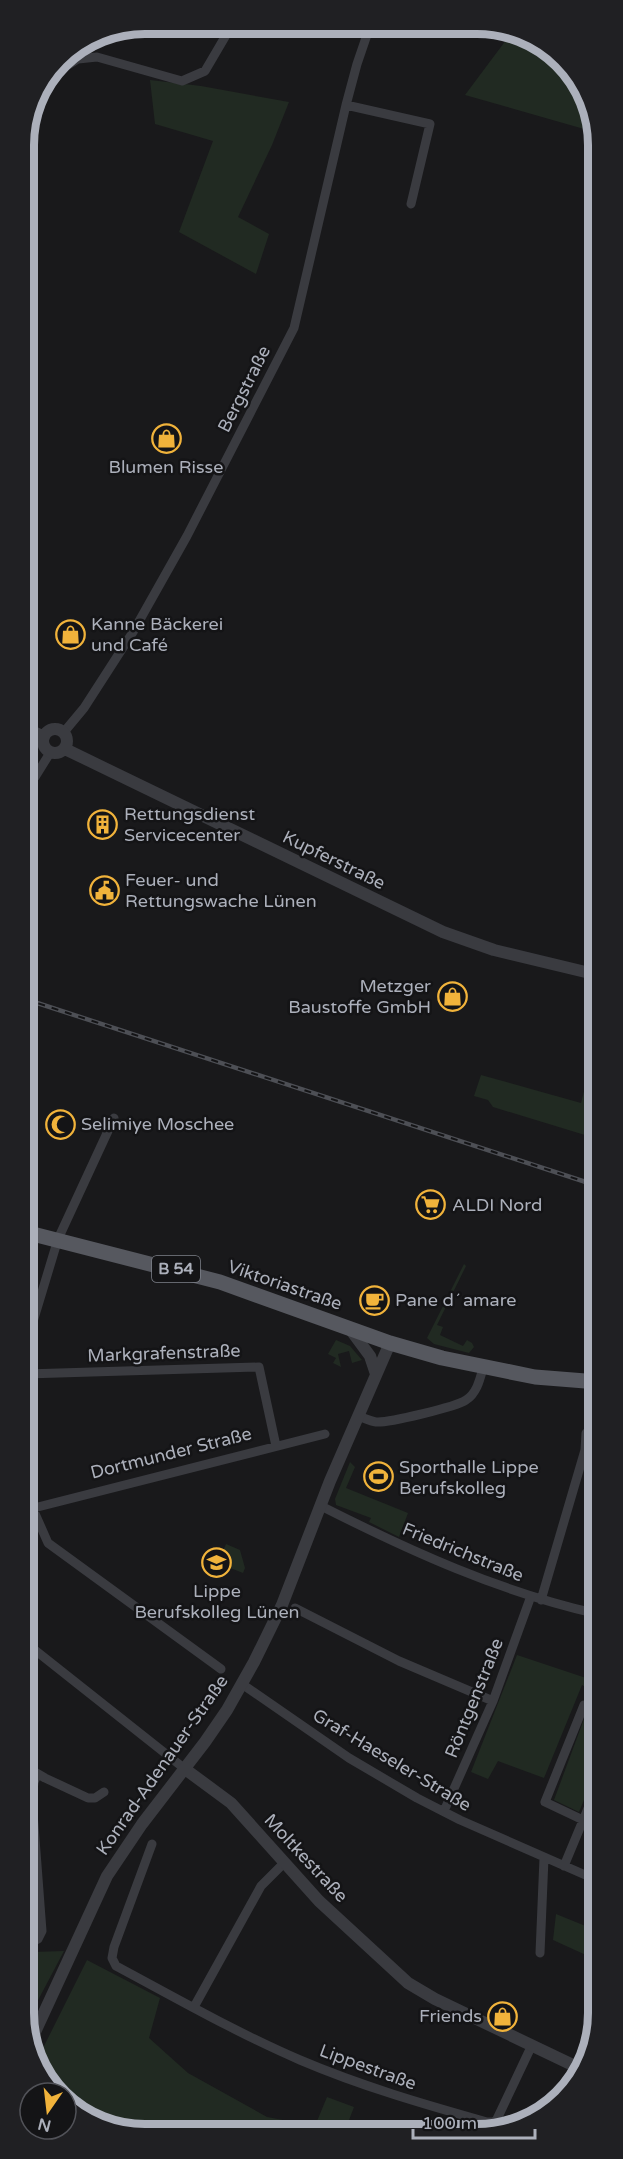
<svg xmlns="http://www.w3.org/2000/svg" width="623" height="2159" font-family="'Varela Round',sans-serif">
<rect width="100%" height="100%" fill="#19191b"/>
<path fill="#212a22" d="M512,32l52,28 31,58 -4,13 -126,-36z
M150,80l51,6 88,16 -17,43 -34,72 31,17 -13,40 -77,-42 34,-91 -58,-17z
M589,1072l9,2v65l-105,-32 -5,-7 -14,-4 7,-21 100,28z
M464,1264l2,2 -29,59 6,2 -3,8 23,11 4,-6 5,3 2,4 -5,6 -35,-9 -7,-6z
M336,1340l14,6 12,14 -10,3 -3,-12 -11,3 3,13 -8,-4 3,-5 -8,-4z
M350,1462l5,5 -9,21 62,25 -9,24 -30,-15 2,-4 -35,-13 -1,-6z
M226,1544l14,6 5,18 -2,5 -25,-10z
M517,1655l81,27v84l-19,46 -25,-12 40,-108 -12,-7 -38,93 -46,-17 -10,18 -17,-7z
M597,1890l2,1v70l-46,-21 3,-26 32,13 4,-10 -4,-1z
M64,1951l-38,72v-31l8,-13 -1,-27z
M87,1960l73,38 -11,40 39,35 79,44 48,9 12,-29 27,10 -8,21 10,5h-235l-55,-30v-10h-10l-18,-35z"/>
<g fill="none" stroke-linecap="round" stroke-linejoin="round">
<path stroke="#3a3b40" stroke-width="9" d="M47,78l31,-19 19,-2 85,24 23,-10 27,-46
M346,105l84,19 -19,80
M64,732l20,-24 49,-76 54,-96 107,-208 52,-223 11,-41 13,-38
M25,788l10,-11 15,-24
M26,1345l32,-106 56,-121
M26,1374l233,-7 17,79
M358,1416c6,2 12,5 18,6 12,1 80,-15 90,-22 11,-7 14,-21 17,-32
M321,1506c89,45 179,86 277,108
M33,1509l15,34 173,126
M26,1510l299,-76
M541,1600l44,-150 1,-17
M295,1608l104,53 94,40
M26,1643l159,126
M242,1684l107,74 68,40 43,22 139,61
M26,1767l19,11 43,20h7l9,-6
M444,1811l49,-110 38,-105
M583,1820l-38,-18 39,-97
M152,1844l-38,103 -2,11 4,8c60,32 121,67 184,94 61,26 123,44 187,62h7l3,-3 35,-74
M564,1866l35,-84
M26,1945l12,-6 4,-8 -10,-132 2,-17 3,-7
M540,1953l4,-95
M194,2007l67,-121 23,-23"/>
<path stroke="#3a3b40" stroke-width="12" d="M25,728l19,9
M43 741a12 12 0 1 1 24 0a12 12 0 1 1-24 0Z
M65,749l378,183 51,18 104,25
M350,1329l20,27 6,18
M185,1769l46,34 88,98 89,82 27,16 144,69
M30,2043l77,-167 35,-52 63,-82 22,-32 27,-48 28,-57 48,-124 60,-138"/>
<path stroke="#56585f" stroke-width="15" d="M25,1232l195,50 170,61 52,15 93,19 63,5"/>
<defs>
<path id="rail" d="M25,999l573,187"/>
</defs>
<use href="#rail" stroke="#4d4f55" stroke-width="4.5"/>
<use href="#rail" stroke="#141416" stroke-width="2" stroke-dasharray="7" stroke-linecap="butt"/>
</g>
<defs>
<symbol id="shop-ring" viewBox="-11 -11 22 22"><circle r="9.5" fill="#141416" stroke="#f1b33b" stroke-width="1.5"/><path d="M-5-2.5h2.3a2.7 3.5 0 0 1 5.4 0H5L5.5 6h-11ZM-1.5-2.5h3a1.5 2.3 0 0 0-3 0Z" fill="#f1b33b"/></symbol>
<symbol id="building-ring" viewBox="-11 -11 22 22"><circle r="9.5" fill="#141416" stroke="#f1b33b" stroke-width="1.5"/><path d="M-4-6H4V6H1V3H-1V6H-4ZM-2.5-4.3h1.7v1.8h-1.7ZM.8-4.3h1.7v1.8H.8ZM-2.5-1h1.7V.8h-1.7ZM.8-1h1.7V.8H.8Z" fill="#f1b33b"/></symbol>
<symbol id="civic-ring" viewBox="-11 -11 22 22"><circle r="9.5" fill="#141416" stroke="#f1b33b" stroke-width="1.5"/><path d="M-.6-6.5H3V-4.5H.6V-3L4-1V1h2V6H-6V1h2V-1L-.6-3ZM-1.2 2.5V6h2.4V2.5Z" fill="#f1b33b"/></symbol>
<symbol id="mosque-ring" viewBox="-11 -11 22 22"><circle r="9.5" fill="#141416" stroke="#f1b33b" stroke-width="1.5"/><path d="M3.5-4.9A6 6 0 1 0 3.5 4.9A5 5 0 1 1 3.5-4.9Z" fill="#f1b33b"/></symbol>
<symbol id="supermarket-ring" viewBox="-11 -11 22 22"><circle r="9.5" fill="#141416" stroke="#f1b33b" stroke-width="1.5"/><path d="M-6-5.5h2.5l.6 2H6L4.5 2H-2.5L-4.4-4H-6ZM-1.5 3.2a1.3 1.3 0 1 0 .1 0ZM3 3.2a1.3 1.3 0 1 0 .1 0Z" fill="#f1b33b"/></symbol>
<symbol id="cafe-ring" viewBox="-11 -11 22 22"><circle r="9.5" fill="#141416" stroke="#f1b33b" stroke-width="1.5"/><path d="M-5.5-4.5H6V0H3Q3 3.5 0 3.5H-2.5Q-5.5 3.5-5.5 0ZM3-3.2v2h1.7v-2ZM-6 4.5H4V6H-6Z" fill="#f1b33b"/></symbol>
<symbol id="stadium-ring" viewBox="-11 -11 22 22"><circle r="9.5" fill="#141416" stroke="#f1b33b" stroke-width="1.5"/><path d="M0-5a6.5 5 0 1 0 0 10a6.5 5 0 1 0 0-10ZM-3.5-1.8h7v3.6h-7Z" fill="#f1b33b"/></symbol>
<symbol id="school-ring" viewBox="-11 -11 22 22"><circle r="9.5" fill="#141416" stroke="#f1b33b" stroke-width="1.5"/><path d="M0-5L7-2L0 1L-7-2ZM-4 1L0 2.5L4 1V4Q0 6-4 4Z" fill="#f1b33b"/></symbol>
</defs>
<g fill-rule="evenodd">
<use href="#shop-ring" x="150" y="422" width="33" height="33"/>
<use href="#shop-ring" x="54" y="618" width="33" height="33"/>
<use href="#building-ring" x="86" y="808" width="33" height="33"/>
<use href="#civic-ring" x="88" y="874" width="33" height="33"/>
<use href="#shop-ring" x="436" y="980" width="33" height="33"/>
<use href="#mosque-ring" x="44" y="1108" width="33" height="33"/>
<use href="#supermarket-ring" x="414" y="1188" width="33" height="33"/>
<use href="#cafe-ring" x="358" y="1284" width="33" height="33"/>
<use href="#stadium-ring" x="362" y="1460" width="33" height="33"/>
<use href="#school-ring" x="200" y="1546" width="33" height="33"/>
<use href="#shop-ring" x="486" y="2000" width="33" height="33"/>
</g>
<g text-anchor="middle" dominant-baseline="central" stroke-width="5" stroke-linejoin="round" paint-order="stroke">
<rect fill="#141416" stroke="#7e818a" stroke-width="1.5" x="152" y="1256" width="48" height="26" rx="4.5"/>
<g font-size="16" font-weight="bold" fill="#acb0bb">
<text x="176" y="1269">B 54</text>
</g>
<g font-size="18" fill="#acb0bb" stroke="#141416">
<text transform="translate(244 389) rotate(-63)">Bergstraße</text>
<text transform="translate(334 860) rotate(26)">Kupferstraße</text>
<text transform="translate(285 1285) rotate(19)">Viktoriastraße</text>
<text transform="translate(164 1353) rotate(-2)">Markgrafenstraße</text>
<text transform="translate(171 1453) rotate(-14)">Dortmunder Straße</text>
<text transform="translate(463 1552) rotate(22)">Friedrichstraße</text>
<text transform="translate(474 1698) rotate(-68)">Röntgenstraße</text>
<text transform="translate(392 1760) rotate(31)">Graf-Haeseler-Straße</text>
<text transform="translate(162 1765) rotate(-55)">Konrad-Adenauer-Straße</text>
<text transform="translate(306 1858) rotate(47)">Moltkestraße</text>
<text transform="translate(368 2067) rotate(20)">Lippestraße</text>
</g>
<g font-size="18" fill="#acb0bb" stroke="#141416" text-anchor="start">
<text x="166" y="467" text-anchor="middle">Blumen Risse</text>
<text x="91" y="624">Kanne Bäckerei<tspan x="91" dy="21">und Café</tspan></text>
<text x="124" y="814">Rettungsdienst<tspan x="124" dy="21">Servicecenter</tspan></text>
<text x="125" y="880">Feuer- und<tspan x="125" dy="21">Rettungswache Lünen</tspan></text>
<text x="431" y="986" text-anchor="end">Metzger<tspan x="431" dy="21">Baustoffe GmbH</tspan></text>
<text x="81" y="1124">Selimiye Moschee</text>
<text x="452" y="1205">ALDI Nord</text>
<text x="395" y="1300">Pane d´ amare</text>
<text x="399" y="1467">Sporthalle Lippe<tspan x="399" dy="21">Berufskolleg</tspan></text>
<text x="217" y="1591" text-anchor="middle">Lippe<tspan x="217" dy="21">Berufskolleg Lünen</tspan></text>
<text x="482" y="2016" text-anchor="end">Friends</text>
</g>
</g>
<path d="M0 0H623V2159H0ZM145 34H477A111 111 0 0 1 588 145V2013A111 111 0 0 1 477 2124H145A111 111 0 0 1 34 2013V145A111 111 0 0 1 145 34Z" fill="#202023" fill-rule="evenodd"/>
<path fill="none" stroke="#acb0bb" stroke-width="8" d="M145 34H477A111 111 0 0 1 588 145V2013A111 111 0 0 1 477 2124H145A111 111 0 0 1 34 2013V145A111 111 0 0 1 145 34Z"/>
<g transform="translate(48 2111) rotate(194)"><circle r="28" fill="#141416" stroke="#515258" stroke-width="1.5"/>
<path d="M0-4.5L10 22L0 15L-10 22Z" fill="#f1b33b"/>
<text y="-9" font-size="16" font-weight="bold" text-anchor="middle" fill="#acb0bb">N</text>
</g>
<path d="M413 2129v9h122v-9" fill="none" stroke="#acb0bb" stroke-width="3"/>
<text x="422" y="2129" font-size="18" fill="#acb0bb" stroke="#141416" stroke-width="4.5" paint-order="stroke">100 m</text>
</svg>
